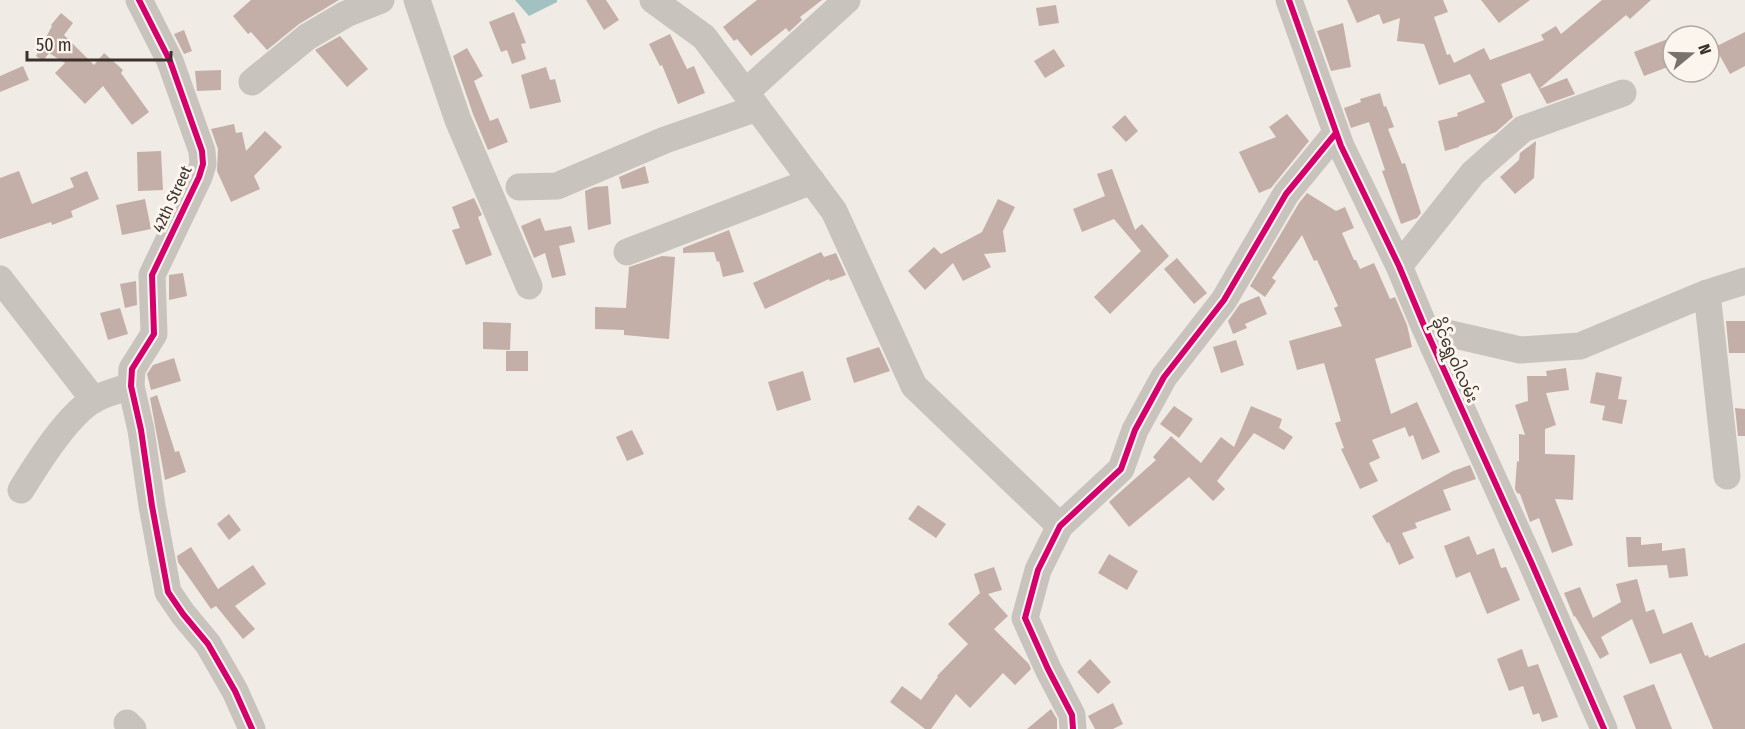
<svg xmlns="http://www.w3.org/2000/svg" width="1745" height="729" font-family="'Fira Sans Condensed','Noto Sans Myanmar',sans-serif">
<rect width="100%" height="100%" fill="#f0ebe5"/>
<path fill="#a1c2c1" d="M515,0h42v2l-28,14z"/>
<path fill="#c3afa7" d="M251,0h88l-40,24 -32,26 -16,-18 -3,2 -15,-18z
M586,0h20l13,20 -15,10z
M757,0h65l-22,17 2,3 -13,12 -3,-4 -35,28 -14,-17 -3,2 -11,-14z
M1347,0h96l5,12 -14,5 13,38 3,-1 4,9 30,-15 6,12 54,-20 -3,-5 15,-9 5,8 41,-34h49l-21,19 -4,-4 -87,74 28,-11 8,16 -28,10 -17,-31 -29,11 12,33 -17,15 -37,14v1l-14,4 -7,-30 20,-5 -1,-3 28,-11 -15,-28 -31,11 -15,-41 -27,-3 3,-23 -17,6 -4,-10 -22,9z
M1481,0h49l-31,23z
M1056,5l3,18 -20,3 -3,-18z
M514,12l12,31 -5,1 5,15 -14,5 -5,-14 -6,2 -12,-30z
M61,13l12,10 -9,12 30,30 10,-12 19,17 -2,3 28,39 -17,13 -29,-39 -18,18 -30,-31 10,-10 -16,-10 -6,8 -7,-5 16,-30 -1,-1z
M1343,23l8,44 -20,4 -14,-40z
M184,30l8,21 -8,3 -10,-20z
M1745,32v34l-15,8 -15,-27z
M670,34l17,35 7,-3 11,27 -27,11 -16,-39 -2,1 -11,-22z
M340,36l28,33 -21,18 -32,-37z
M1673,37v28l-29,11 -10,-24z
M467,48l16,28 -9,5 16,40 8,-3 10,24 -20,8 -15,-36 -20,-58z
M1054,49l11,17 -20,12 -11,-17z
M23,66l6,14 -29,12v-16z
M546,67l4,13 5,-1 6,23 -31,7 -9,-34z
M221,70v20l-24,1 -2,-20z
M1380,93l4,14 2,-1 8,21 -6,2 14,35 3,-1 16,50 -4,5 -16,6 -19,-53 3,-1 -16,-48 -18,6 -7,-20 17,-6 -1,-3z
M1287,114l22,27 -38,47 -12,5 -20,-41 37,-15 -7,-10z
M1125,115l13,16 -12,11 -14,-15z
M234,124l2,9 6,-1 4,19 19,-20 17,16 -28,29 6,13 -29,13 -14,-31 1,-22 -7,-20z
M1536,141l-2,37 -19,16 -15,-17 19,-17 1,-7z
M161,151l2,39 -25,1 -1,-39z
M645,166l4,17 -27,6 -3,-12z
M1112,169l23,61 7,-6 27,32 -59,58 -16,-17 47,-46 -27,-32 -32,13 -9,-23 32,-13 -8,-22z
M19,171l13,33 42,-17 -4,-9 17,-7 12,28 -28,12 2,6 -21,8 -1,-3 -51,17v-61z
M608,186l3,38 -23,6 -3,-39 10,-4z
M1307,193l29,18 9,-4 9,21 -12,5 12,27h2l4,9 14,-6 16,36 5,-2 12,28 5,22 -37,12 16,55 26,-12 23,50 -18,8 -9,-25 -4,2 -4,-10 -33,13 8,18 -11,5 9,18 -18,8 -19,-40 3,-1 -9,-25 6,-2 -17,-58 -27,7 -8,-29 53,-15 -8,-18 4,-2 -21,-46 -3,1 -12,-26 -30,43 4,3 -11,16 -15,-11 49,-83z
M474,198l8,17 -4,2 14,38 -26,10 -14,-35 8,-2 -8,-21z
M145,199l6,30 -29,6 -6,-30z
M998,199l17,8 -12,24 3,21 -22,2 7,13 -28,14 -10,-18 -28,27 -17,-19 26,-24 7,7 41,-22z
M540,218l5,13 26,-5 4,16 -16,4 7,29 -14,3 -7,-25 -11,5 -13,-32z
M729,230l15,42 -21,5 -4,-16 -2,1 -3,-10 -31,1v-5z
M821,252l3,5 12,-4 10,22 -16,6 -1,-2 -64,30 -12,-26z
M662,256l13,1 -6,82 -45,-4v-5l-29,-1v-22l31,1 3,-41z
M1177,258l30,35 -13,11 -30,-35z
M183,273l4,23 -18,4v-25z
M136,281l1,24 -12,3 -5,-24z
M1259,296l8,18 -22,10 2,4 -14,6 -5,-13 12,-17z
M120,308l8,26 -20,6 -8,-27z
M1726,321h19v32h-16z
M483,322l28,1 -1,27 -27,-1z
M1236,340l8,25 -23,8 -8,-26z
M879,347l11,24 -36,12 -8,-25z
M506,351h22v20h-22z
M174,358l7,23 -30,9 -4,-16 6,-9z
M1566,368l3,22 -23,3 10,32 -11,4v25l30,1 -2,45 -18,-1 18,46 -21,8 -13,-35 -9,4 -10,-28 -3,-1 -2,-4 2,-28 2,1v-28l6,1 -10,-30 13,-4 -1,-25h20l-1,-5z
M803,371l8,29 -34,11 -9,-29z
M1596,372l26,5 -4,22 9,1 -5,24 -20,-4 3,-14 -15,-3z
M157,395l18,57 4,-1 7,21 -21,8 -15,-82z
M1174,406l19,13 -14,19 -19,-14z
M1251,406l31,13 -3,9 14,9 -9,13 -30,-17 -37,48 8,8 -12,12 -24,-24 -60,50 -20,-25 47,-42 -3,-3 18,-21 30,27 20,-26 13,10z
M1735,408l10,1v27h-7z
M632,430l12,24 -17,7 -11,-24z
M1470,465l6,14 -33,11 8,20 -36,13 2,5 -15,5 12,25 -15,7 -10,-23 -2,1 -15,-27 81,-45z
M918,505l28,19 -10,14 -28,-19z
M229,514l12,16 -12,10 -12,-16z
M1469,536l8,19 17,-7 7,20 5,-1 14,33 -33,14 -17,-42 -14,6 -12,-32z
M1626,537h15v8l21,-2v8l23,-3 3,28 -19,2 -2,-13 -39,2z
M191,547l27,42 35,-24 13,19 -31,22 20,23 -12,10 -27,-33 -5,3 -33,-47 -1,-6z
M1109,554l29,17 -11,19 -29,-17z
M994,567l8,23 -14,4 20,22 -14,13 35,35 2,5 -16,16 -12,-12 -33,35 -14,-14 -25,35h-6l-35,-27 12,-16 19,14 17,-23 -1,-1 31,-32 -20,-20 32,-31 -6,-19z
M1637,579l9,33 8,-3 9,25 29,-12 13,34 3,-1 1,3 36,-15v86h-32l-32,-76 -31,11 -18,-45 -31,18 8,17 -9,5 -25,-43 -1,1 -10,-24 16,-6 13,31 28,-16 -5,-18z
M1522,649l6,18 10,-3 20,53 -16,5 -3,-9 -6,2 -10,-29 -14,5 -12,-32z
M1090,659l21,23 -13,12 -21,-22z
M1654,684l18,45h-36l-13,-33z
M1113,703l10,21 -10,5h-18l-7,-13z
M1051,709l6,10v10h-30z"/>
<g fill="none" stroke-linecap="round" stroke-linejoin="round">
<path stroke="#c9c3be" stroke-width="27" d="M139,0l31,61 32,90 1,13 -4,13 -47,98 2,59 -22,35 -1,17 10,44 11,76 16,86 15,22 25,30 27,47 17,38
M417,0l41,120 71,166
M653,0l51,37 130,174 80,175 146,140
M1289,0l52,146 58,120 26,62 107,236 72,165
M252,82l55,-45 39,-23 35,-14
M746,92l101,-92
M519,187l38,-1 108,-46 92,-32
M627,252l185,-71
M1399,266l74,-93 50,-44 100,-36
M0,279l94,121
M1707,293l20,183
M1425,328l95,22 60,-4 127,-53 38,-12
M21,490c16,-26 47,-76 74,-91 11,-6 24,-9 36,-13
M127,723l6,6
M1073,729l-1,-14 -24,-46 -23,-51 13,-48 22,-44 61,-57 14,-39 29,-53 60,-77 62,-106 50,-61"/>
<defs>
<path id="cycleway" d="M139,0l31,61 32,90 1,13 -4,13 -47,98 2,59 -22,35 -1,17 10,44 11,76 16,86 15,22 25,30 27,47 17,38
M1289,0l52,146 58,120 26,62 107,236 72,165
M1073,729l-1,-14 -24,-46 -23,-51 13,-48 22,-44 61,-57 14,-39 29,-53 60,-77 62,-106 50,-61"/>
</defs>
<use href="#cycleway" stroke="#fbf5ee" stroke-width="10"/>
<use href="#cycleway" stroke="#d6006c" stroke-width="6"/>
</g>
<g text-anchor="middle" dominant-baseline="central" stroke-width="6" stroke-linejoin="round" paint-order="stroke">
<g font-size="16" fill="#3b302b" stroke="#fbf5ee">
<text transform="translate(172 199) rotate(-65)">42th Street</text>
<text transform="translate(1455 360) rotate(66)">ခိုင်ရွှေဝါလမ်း</text>
</g>
</g>
<g transform="translate(1691 54) rotate(71)"><circle r="28" fill="#fbf5ee" stroke="#aea6a0" stroke-width="1.5"/>
<path d="M0-4.5L10 22L0 15L-10 22Z" fill="#7a716c"/>
<text y="-9" font-size="16" font-weight="bold" text-anchor="middle" fill="#3b302b">N</text>
</g>
<path d="M27 51v9h144v-9" fill="none" stroke="#3b302b" stroke-width="3"/>
<text x="36" y="51" font-size="18" fill="#3b302b" stroke="#fbf5ee" stroke-width="4.5" paint-order="stroke">50 m</text>
</svg>
